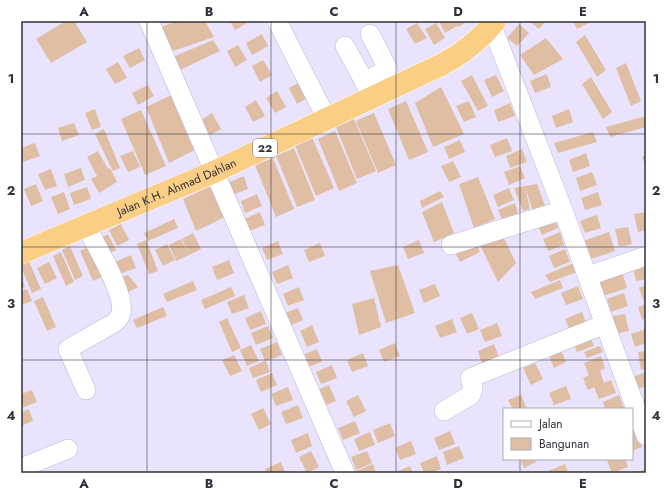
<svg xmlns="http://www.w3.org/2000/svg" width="667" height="494" font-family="Jost,sans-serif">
<rect width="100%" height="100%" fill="#eae3fd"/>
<path fill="#dfbea4" d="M66,21h8l13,21 -36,21 -15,-24z
M177,21h28l9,16 -44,15 -14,-23z
M230,21h16l1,2 -12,7z
M439,21h25l1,2 -7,4 -1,-1 -12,7z
M529,21h17l-7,8z
M573,21h15l1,2 -12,6z
M417,23l10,15 -12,6 -9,-15z
M436,23l9,15 -11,7 -9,-16z
M519,24l10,9 -12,13 -10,-8z
M262,34l6,12 -16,9 -6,-12z
M585,35l21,35 -9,7 -21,-35z
M546,38l17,21 -29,16 -14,-20z
M213,40l7,11 -40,19 -7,-13z
M238,45l9,15 -12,7 -8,-16z
M139,48l6,12 -15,8 -7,-12z
M263,60l9,15 -12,7 -8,-16z
M118,62l9,16 -12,6 -9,-15z
M626,63l15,38 -10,5 -15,-38z
M547,74l4,13 -16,6 -5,-12z
M472,75l16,31 -10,5 -17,-30z
M496,75l8,16 -12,6 -8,-17z
M591,77l21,35 -9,7 -21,-35z
M300,82l9,15 -12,7 -8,-16z
M148,85l6,11 -16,9 -6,-12z
M441,87l23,47 -31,13 -18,-44z
M277,91l9,16 -11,6 -9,-15z
M176,93l23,55 -30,15 -23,-56z
M256,100l9,16 -12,6 -8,-15z
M406,101l22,51 -19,8 -21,-51z
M469,101l7,16 -12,5 -8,-16z
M510,103l5,13 -17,6 -4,-12z
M95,109l6,18 -9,3 -7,-17z
M569,109l4,13 -17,6 -4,-12z
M141,110l25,56 -21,9 -24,-56z
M212,113l9,16 -11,6 -9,-15z
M374,113l22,52 -18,8 -22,-52z
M646,116v11l-36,10 -4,-10z
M354,119l22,52 -19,8 -21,-52z
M74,123l5,12 -17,6 -4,-13z
M104,129l16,39 -7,3 -18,-37z
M335,131l22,52 -18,8 -21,-52z
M593,132l4,10 -39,11 -4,-10z
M312,137l22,51 -18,8 -21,-51z
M507,138l5,13 -17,6 -5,-12z
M460,140l5,12 -16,7 -5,-12z
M35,143l5,13 -17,6 -2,-6v-8z
M294,148l21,52 -18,7 -21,-51z
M522,149l5,13 -17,6 -4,-12z
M98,151l10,18 2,-1 7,14 -18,11 -8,-14 6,-3 -10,-19z
M133,151l7,16 -12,5 -8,-16z
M586,153l4,13 -17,6 -4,-12z
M646,155v11l-4,-9z
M273,158l21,51 -18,8 -21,-52z
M453,161l8,16 -12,5 -8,-16z
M520,166l5,12 -16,7 -5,-13z
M81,168l4,12 -17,7 -4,-13z
M51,169l6,17 -12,4 -7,-16z
M592,172l5,13 -17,6 -4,-13z
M244,176l4,13 -16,6 -5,-12z
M478,177l17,42 -21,9 -15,-44z
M36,184l7,17 -12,5 -7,-17z
M537,184l8,22 -12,5 -8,-24 5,22 -7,2 -9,-23z
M213,185l12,32 -29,14 -13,-32z
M87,187l4,12 -17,6 -4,-12z
M509,188l5,12 -16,7 -5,-12z
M440,191l4,6 -22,11 -2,-7z
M64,192l6,17 -12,5 -7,-17z
M598,192l4,13 -17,5 -4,-12z
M257,194l5,12 -17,7 -4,-12z
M442,202l12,31 -20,9 -12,-30z
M515,203l4,13 -16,6 -5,-12z
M260,212l5,13 -16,6 -5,-12z
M646,212v18l-8,2 -4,-18z
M597,215l4,13 -16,5 -5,-12z
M554,216l4,12 -16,7 -5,-12z
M174,219l4,9 -30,13 -4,-8z
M121,224l8,16 -12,6 -8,-16z
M628,227l4,17 -13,3 -4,-18z
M500,230l16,33 -18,19 -21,-43z
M560,232l4,13 -16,6 -5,-12z
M609,232l6,19 -27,9 -5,-19z
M193,233l8,16 -12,6 -7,-16z
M108,234l8,16 -12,6 -7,-16z
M181,239l8,16 -13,6 -7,-16z
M146,240l12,31 -9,3 -12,-30z
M419,240l5,13 -16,6 -5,-12z
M278,241l5,13 -16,6 -5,-12z
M475,241l5,11 -20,10 -5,-10z
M320,243l5,13 -16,6 -5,-12z
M167,244l8,16 -12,6 -8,-16z
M70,246l13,30 -8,4 -13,-30z
M88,247l14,30 -9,4 -13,-30z
M565,249l5,13 -16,6 -5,-12z
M61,252l13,30 -8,4 -13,-30z
M131,255l5,13 -16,6 -5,-12z
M28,259l13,30 -9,4 -11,-26v-5z
M229,260l5,13 -17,7 -5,-13z
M645,261l1,18 -10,2 -4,-17z
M49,262l8,16 -12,6 -8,-16z
M574,263l3,9 -27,10 -5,-7z
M288,265l5,13 -16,6 -5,-12z
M398,265l17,48 -29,10 -16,-52z
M621,269l6,19 -27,9 -5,-19z
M21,274l4,13 -4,1z
M128,275l10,12 -12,6 -7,-15z
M560,280l3,8 -28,11 -4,-7z
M193,281l4,9 -30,12 -4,-8z
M435,284l5,12 -16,7 -5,-13z
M646,285v14l-3,1 -4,-12z
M578,286l5,13 -17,6 -5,-12z
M231,287l4,9 -30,13 -4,-9z
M299,287l5,13 -16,6 -5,-12z
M27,289l5,12 -11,4v-14z
M624,293l4,13 -17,6 -4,-13z
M244,295l5,13 -17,6 -5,-12z
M43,297l13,30 -9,4 -13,-30z
M374,298l7,29 -22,8 -7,-31z
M646,304v14l-4,2 -4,-13z
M163,307l4,9 -30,12 -4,-8z
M298,308l5,12 -16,7 -5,-13z
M261,311l5,13 -16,6 -5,-12z
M582,312l5,13 -17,6 -5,-12z
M472,313l7,16 -12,5 -7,-16z
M625,314l4,17 -13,3 -4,-18z
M227,318l14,30 -9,4 -13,-30z
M452,319l5,13 -17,6 -5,-12z
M497,323l5,13 -17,6 -5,-12z
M312,325l7,17 -12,5 -7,-16z
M268,326l5,12 -17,7 -5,-12z
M646,329v14l-11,4 -4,-13z
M589,333l5,13 -17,6 -5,-12z
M277,342l5,13 -16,6 4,11 -17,6 -4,-10 16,-7 -5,-12z
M395,343l5,13 -16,6 -5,-12z
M494,344l5,13 -17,7 -4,-13z
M251,345l8,16 -12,5 -7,-16z
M559,346l7,16 -12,6 -7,-17z
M600,346l3,6 -16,6 -3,-6z
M317,349l5,13 -17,6 -5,-12z
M646,351v18l-5,1 -3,-18z
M363,353l5,13 -16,6 -5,-12z
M234,355l8,16 -12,5 -8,-16z
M601,356l4,12 -5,3 4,12 7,-3 5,13 -17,6 -5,-12 -6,3 -5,-12 6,-3 -5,-12z
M535,363l8,16 -12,6 -8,-17z
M332,365l5,13 -16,6 -5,-12z
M646,372v14l-12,4 -4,-12z
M272,373l5,12 -16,7 -5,-12z
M329,385l7,16 -12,5 -7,-16z
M566,386l5,13 -17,6 -5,-12z
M288,387l5,13 -17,6 -5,-12z
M32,390l5,12 -16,6v-14z
M358,395l8,16 -12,6 -8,-16z
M521,395l6,14h-14l-5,-9z
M619,395l5,13 -19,1 -2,-7z
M298,405l5,13 -17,6 -5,-12z
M263,408l8,16 -12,6 -8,-16z
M29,409l4,12 -12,5v-14z
M355,421l5,12 -17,7 -5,-12z
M390,423l5,13 -17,7 -5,-13z
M632,425l10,22 -10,4z
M450,431l5,13 -16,6 -5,-12z
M370,432l5,13 -16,6 -5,-12z
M308,433l4,13 -16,7 -5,-13z
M411,441l5,13 -16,6 -5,-12z
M459,446l5,12 -17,7 -4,-13z
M311,451l8,16 -12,6 -8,-16z
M367,451l5,12 -16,7 -5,-13z
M437,456l4,13 -11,4h-6l-4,-10z
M520,459h14l2,3 -12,6z
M612,459h13l3,8 -16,6 -5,-12z
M281,462l4,11h-19l-1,-4z
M373,464l3,9h-19l-1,-2z
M565,464l3,9h-19l-1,-2z
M410,466l3,7h-19z
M645,469l1,4h-10z"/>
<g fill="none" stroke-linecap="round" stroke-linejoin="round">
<defs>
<path id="minor" d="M149,21l196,452
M277,21l50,98
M490,21l73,189 83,226
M345,46l25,46
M364,82l24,-13 -18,-35
M86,226c9,18 40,68 35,87 -1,5 -3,7 -7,10l-46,26 18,41
M451,245l112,-35
M588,276l58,-20
M444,411l27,-16 2,-6 -3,-11 135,-54
M21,468l47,-19"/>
<g id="highway">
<path id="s1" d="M21,253l193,-81 227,-107c21,-11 39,-25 54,-44"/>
</g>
</defs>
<use href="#minor" stroke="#bdb4d3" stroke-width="20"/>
<use href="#highway" stroke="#fff" stroke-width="23"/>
<use href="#minor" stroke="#fff" stroke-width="19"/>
<use href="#highway" stroke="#facf85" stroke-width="22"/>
</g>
<path fill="none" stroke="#322f3b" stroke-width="1" stroke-opacity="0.55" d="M147,21v452M271,21v452M396,21v452M520,21v388M21,134h625M21,247h625M21,360h625M520,459v14"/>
<g text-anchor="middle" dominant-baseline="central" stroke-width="4" stroke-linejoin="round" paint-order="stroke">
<rect fill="#fff" stroke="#706d76" stroke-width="1" x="253" y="139" width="24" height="18" rx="3"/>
<g font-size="11" font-weight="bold" fill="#322f3b">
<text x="265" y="148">22</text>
</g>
<g font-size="12" fill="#322f3b" stroke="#fff">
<text stroke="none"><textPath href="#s1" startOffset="169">Jalan K.H. Ahmad Dahlan</textPath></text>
</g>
</g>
<rect width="667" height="494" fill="none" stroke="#ffffff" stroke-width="44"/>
<rect x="503" y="408" width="130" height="52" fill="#ffffff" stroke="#adacb1"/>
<rect x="511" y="421" width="20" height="6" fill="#ffffff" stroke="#adacb1"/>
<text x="539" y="428" font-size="12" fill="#322f3b">Jalan</text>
<rect x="511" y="438" width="20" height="12" fill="#dfbea4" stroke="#adacb1"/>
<text x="539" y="448" font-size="12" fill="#322f3b">Bangunan</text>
<rect x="22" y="22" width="623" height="450" fill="none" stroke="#322f3b" stroke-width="1.5"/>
<g font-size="13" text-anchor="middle" font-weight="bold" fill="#322f3b">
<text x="84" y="16">A</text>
<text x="209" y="16">B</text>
<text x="334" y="16">C</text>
<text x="458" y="16">D</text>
<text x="583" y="16">E</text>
<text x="11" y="83">1</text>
<text x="656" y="83">1</text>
<text x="11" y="195">2</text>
<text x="656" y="195">2</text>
<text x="11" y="308">3</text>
<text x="656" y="308">3</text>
<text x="11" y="420">4</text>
<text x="656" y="420">4</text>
<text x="84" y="488">A</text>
<text x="209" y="488">B</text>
<text x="334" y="488">C</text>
<text x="458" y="488">D</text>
<text x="583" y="488">E</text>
</g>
</svg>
